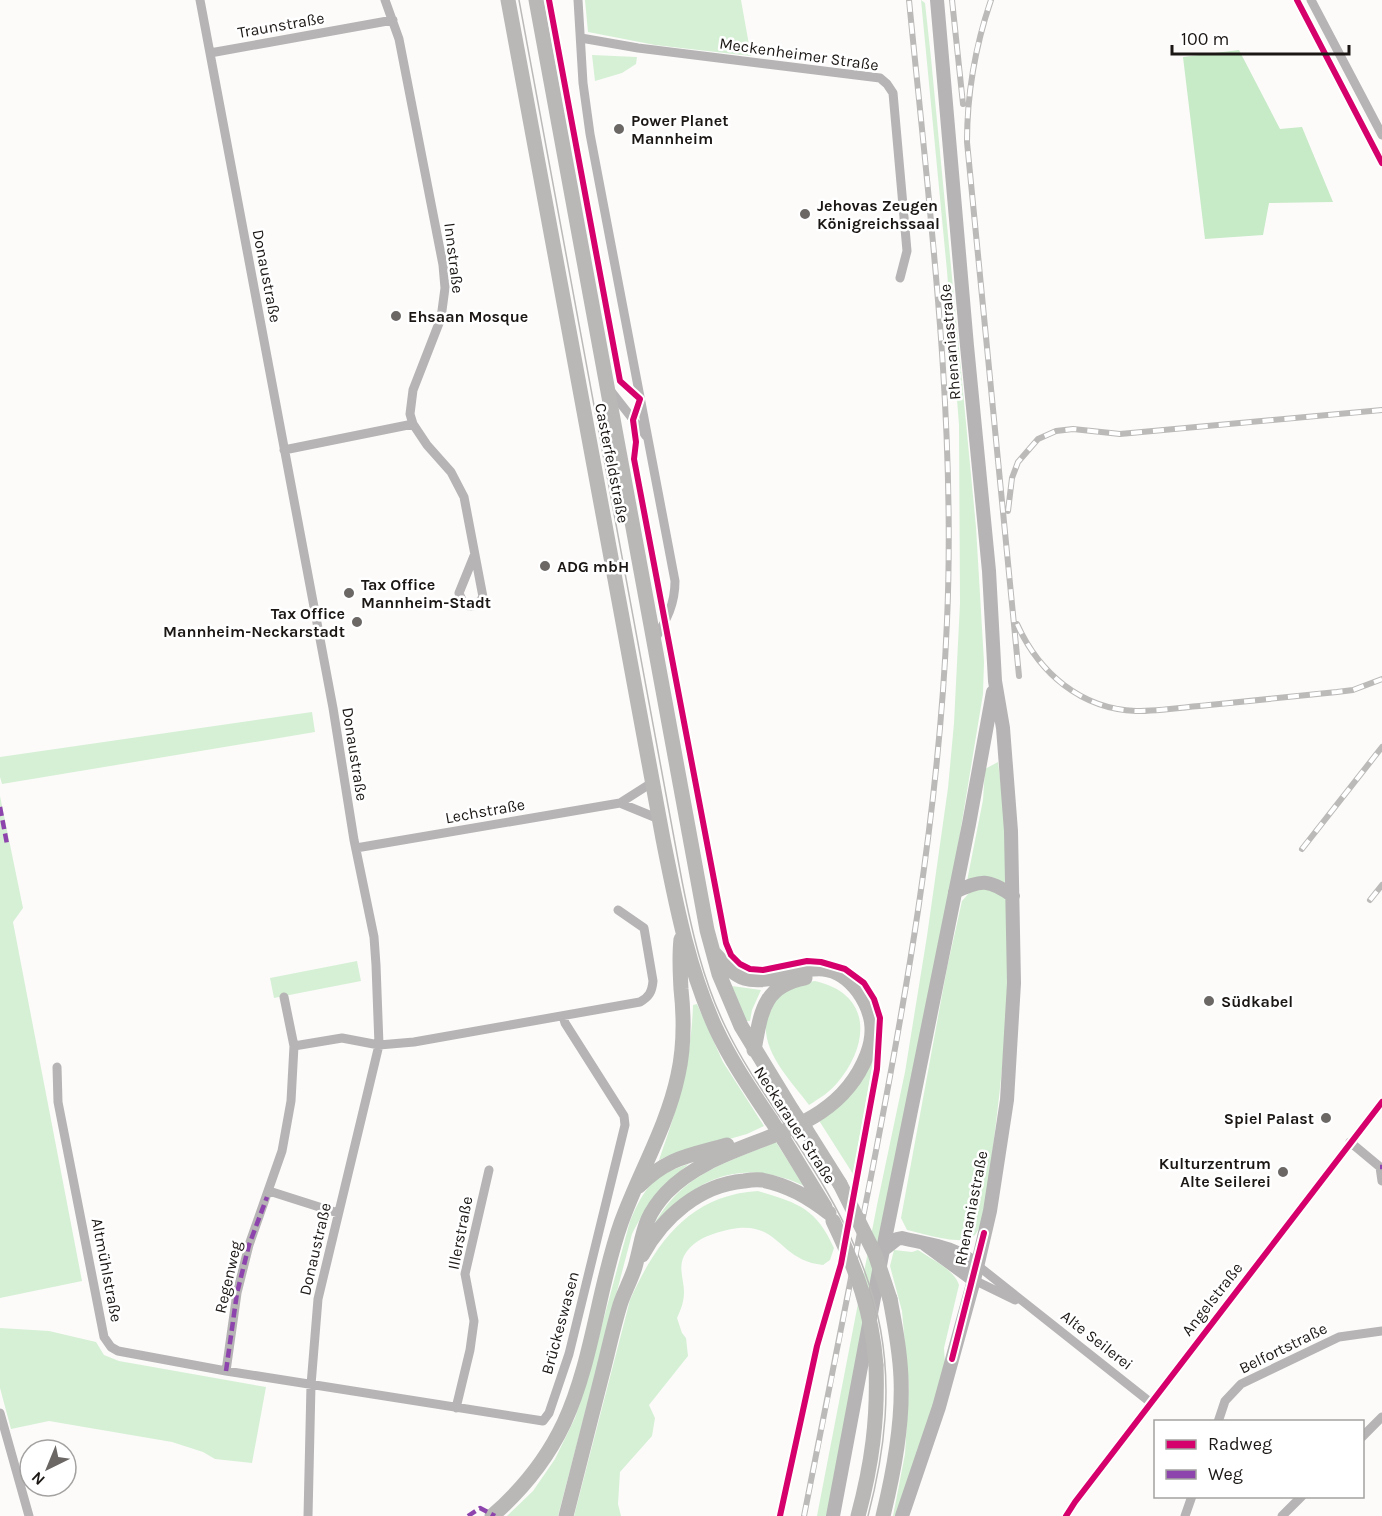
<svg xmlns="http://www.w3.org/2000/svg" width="1382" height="1516" font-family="Karla,sans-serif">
<rect width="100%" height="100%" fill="#fcfbfa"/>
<path fill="#d6f0d5" d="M585,0h156l10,56 -96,-11 -67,-13z
M921,0l4,3 6,55 45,469 8,135 -1,32 -27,164 -129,658h-10l60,-311 28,-133 22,-136 21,-148 6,-65 6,-120 -1,-178 -12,-154z
M592,55l45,2 -1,7 -14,9 -27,8z
M312,712l3,20 -313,52 -2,-7v-20z
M998,762l8,63 2,59 -17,-7 -24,4 16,-81 2,-31z
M0,796l23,112 -10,14 69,359 -82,17z
M983,888l21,7 3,9c5,86 -5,174 -16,259 -2,16 -5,64 -18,74 -12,9 -52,-4 -66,-7l-6,-12 46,-250 15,-67 7,-8z
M357,961l4,20 -87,17 -4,-20z
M815,981c57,13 55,62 23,101 -8,10 -18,16 -29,23 -17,-23 -46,-51 -43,-82 1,-5 5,-12 7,-17 7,-16 26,-23 42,-25z
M732,986l29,4 -9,20 -2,11h-4z
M697,1004l26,58 41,64 -17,8 -81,23 -7,3c19,-53 32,-98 34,-155z
M874,1055l-21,119 -35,-55z
M776,1142l28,44c-44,-21 -86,-18 -123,14 -11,9 -20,20 -30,30 29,-56 70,-65 125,-88z
M689,1164c-29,23 -40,37 -57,70l-74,282h-51l26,-25 22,-32 20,-41 12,-37 43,-160c15,-34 23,-46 59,-57z
M758,1191c40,12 58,17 76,57l-4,12 -7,5c-50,-5 -42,-53 -107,-32 -13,4 -26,11 -32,23 -6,12 0,24 0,36 0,10 -3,17 -7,26l5,15 4,5 2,18 -39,49 6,13 -3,18 -32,36 -2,32 3,12h-47l56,-216c26,-58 60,-105 128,-109z
M894,1250l18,2 6,-2c13,9 37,20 41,35l-15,63 1,15 -44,153h-8l12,-62 4,-67 -7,-76 -12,-45z
M0,1328l49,3 47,11 8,13 15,6 147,26 -14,76 -37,-4 -12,-7 -31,-10 -123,-21 -38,8 -11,-41z"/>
<path fill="#c7eac7" d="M1239,50l41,79 22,-2 31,75 -64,1 -6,32 -58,4 -22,-182z"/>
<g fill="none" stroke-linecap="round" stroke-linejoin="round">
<path stroke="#b6b4b4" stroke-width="9" d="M200,0l133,708 21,132 20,97 2,28 3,80 -61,254 -7,86 -3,131
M385,0l14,39 44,226 2,23 -4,30 -28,72 -3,24 3,10 14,21 24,27 13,25 19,100c-5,8 -10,12 -19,7l-5,-11 15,-37
M578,0l5,83 7,51 85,447c0,23 -8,38 -20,58
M1311,0l71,135
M581,38l57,10 242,30 7,6 6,9 14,158 -7,27
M210,53l183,-33
M610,390l36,46
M284,450l129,-26
M620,803l39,16
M356,848l264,-45 33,-21
M294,1046l48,-8 37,7 35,-3 226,-40c9,-5 12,-10 13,-21l-9,-53 -26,-18
M57,1067l1,35 46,235 7,10 7,4 108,20 317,50 6,-8 20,-59 56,-229 -1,-9 -59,-93 -2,-7
M1350,1142l30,25 2,14
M269,1191l69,22
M977,1265l173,137
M974,1280l41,20
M226,1371l11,-78 12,-48 33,-94 9,-50 3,-55 -10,-49
M456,1408l14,-58 4,-29 -9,-47 24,-104
M0,1413l29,103
M1218,1422l7,-21 16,-17 98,-47 43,-6
M1362,1437l20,-20
M1066,1516l9,-14 307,-400
M1185,1516l7,-20
M1282,1516l20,-20"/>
<path stroke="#b6b4b4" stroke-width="14" d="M955,892c26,-13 34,-13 58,4
M925,1244l49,36
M883,1250l14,-11 5,-1c33,8 47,7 75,27
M833,1516l52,-277 84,-415 24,-132
M902,1516l37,-109 35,-127 16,-69 17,-111 7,-117 -3,-152 -8,-103 -8,-47 -6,-110 -22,-225 -30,-346"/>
<path stroke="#b9b8b7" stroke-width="15" d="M508,0l155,839c13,65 25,129 53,190 15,32 35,61 55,91
M536,0l171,930 12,44 22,52 51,84
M754,1050c7,-36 8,-64 51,-72
M806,1130l34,54
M784,1140l41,67
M639,1186c29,-29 50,-30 88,-41
M642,1255c21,-38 57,-70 102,-74 6,-1 12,-2 18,-1 26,5 46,17 67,33
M492,1516c30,-26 55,-57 72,-93 29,-63 34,-135 57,-200 18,-50 46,-96 57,-148 6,-27 6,-59 3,-86 -1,-18 -2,-32 0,-50
M566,1516c12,-47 24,-94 36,-141 6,-23 11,-47 18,-70 4,-13 11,-25 15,-38 9,-32 7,-48 31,-74 58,-61 166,-48 201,-138 9,-23 6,-43 -9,-64 -36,-48 -76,-2 -114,-13 -12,-4 -22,-17 -31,-26
M858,1516c14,-52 20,-97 18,-151
M883,1516c11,-45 20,-92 18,-138 -1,-27 -6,-53 -11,-79"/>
<path stroke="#bbbab9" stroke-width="1.5" d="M519,0l163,881c10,51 21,100 44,147 22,46 54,87 81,131 78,122 98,215 61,357"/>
<defs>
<path id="rail" d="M952,0l11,104
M991,0c-16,47 -24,93 -24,142l52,534
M1008,511l4,-33 6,-16 20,-23 18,-8 17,-2 47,5 262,-24
M1017,624c22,49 64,85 119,87 24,0 49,-4 73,-6 43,-4 86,-9 128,-13l16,-2 29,-11
M1302,849l80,-102
M1370,900l12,-15
M804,1516c22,-108 43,-216 64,-324 37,-189 71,-378 79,-571 9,-207 -18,-415 -38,-621"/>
</defs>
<use href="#rail" stroke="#bbbab9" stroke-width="6"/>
<use href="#rail" stroke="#fff" stroke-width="4" stroke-dasharray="11" stroke-linecap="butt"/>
<path stroke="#b9b8b7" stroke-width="15" d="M792,1110l14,20
M771,1120l13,20
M840,1184l35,70 15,45
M833,1221c23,48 39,90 43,144"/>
<path stroke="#8e44ad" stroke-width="4.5" stroke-dasharray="9 4.5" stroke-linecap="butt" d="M0,807l7,37
M1380,1167h2
M226,1371l11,-78 12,-48 18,-48
M468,1516l12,-8 15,8"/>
<defs>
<path id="cycleway" d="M549,0l71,381 20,18 -7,21 3,22 -2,17 92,484 5,12 9,9 10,5 13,1 44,-9 14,1 24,7 19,14 10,16 6,19 -3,51 -36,195 -24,82 -37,170
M1297,0l85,163
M952,1359l32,-126
M1066,1516l9,-14 307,-400"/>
</defs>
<use href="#cycleway" stroke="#fff" stroke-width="10"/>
<use href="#cycleway" stroke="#d6006c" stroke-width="6"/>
</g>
<g fill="#6a6765" stroke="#fff" stroke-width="2">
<circle cx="619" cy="129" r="6"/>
<circle cx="805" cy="214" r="6"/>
<circle cx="396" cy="316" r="6"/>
<circle cx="545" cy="566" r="6"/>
<circle cx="349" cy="593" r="6"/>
<circle cx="357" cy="622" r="6"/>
<circle cx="1209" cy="1001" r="6"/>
<circle cx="1326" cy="1118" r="6"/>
<circle cx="1283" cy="1172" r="6"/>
</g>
<g text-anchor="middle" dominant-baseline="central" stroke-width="5" stroke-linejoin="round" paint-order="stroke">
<g font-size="16" fill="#1b1715" stroke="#fff">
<text transform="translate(281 25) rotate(-10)">Traunstraße</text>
<text transform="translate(799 54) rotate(8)">Meckenheimer Straße</text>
<text transform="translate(454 258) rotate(83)">Innstraße</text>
<text transform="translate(267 276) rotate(79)">Donaustraße</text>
<text transform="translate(950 342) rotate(-95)">Rhenaniastraße</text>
<text transform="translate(612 463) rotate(79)">Casterfeldstraße</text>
<text transform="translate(355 754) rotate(81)">Donaustraße</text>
<text transform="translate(485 811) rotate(-10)">Lechstraße</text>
<text transform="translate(795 1125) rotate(57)">Neckarauer Straße</text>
<text transform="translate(971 1208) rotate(-79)">Rhenaniastraße</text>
<text transform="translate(460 1233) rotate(-79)">Illerstraße</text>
<text transform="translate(315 1249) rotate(-77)">Donaustraße</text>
<text transform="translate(107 1270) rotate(79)">Altmühlstraße</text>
<text transform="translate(228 1277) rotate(-77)">Regenweg</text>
<text transform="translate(1212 1299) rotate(-52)">Angelstraße</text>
<text transform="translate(560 1323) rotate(-75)">Brückeswasen</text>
<text transform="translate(1097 1340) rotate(38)">Alte Seilerei</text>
<text transform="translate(1283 1348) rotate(-26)">Belfortstraße</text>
</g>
<g font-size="16" font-weight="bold" fill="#1b1715" stroke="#fff" text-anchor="start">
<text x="631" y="120">Power Planet<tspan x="631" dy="18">Mannheim</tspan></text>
<text x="817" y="205">Jehovas Zeugen<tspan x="817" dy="18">Königreichssaal</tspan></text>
<text x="408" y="316">Ehsaan Mosque</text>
<text x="557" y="566">ADG mbH</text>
<text x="361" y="584">Tax Office<tspan x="361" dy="18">Mannheim-Stadt</tspan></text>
<text x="345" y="613" text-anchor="end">Tax Office<tspan x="345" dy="18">Mannheim-Neckarstadt</tspan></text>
<text x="1221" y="1001">Südkabel</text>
<text x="1314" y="1118" text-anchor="end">Spiel Palast</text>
<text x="1271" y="1163" text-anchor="end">Kulturzentrum<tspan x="1271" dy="18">Alte Seilerei</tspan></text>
</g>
</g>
<rect x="1154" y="1420" width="210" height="78" fill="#ffffff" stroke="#a4a2a1" stroke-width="1.5"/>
<rect x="1166" y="1440" width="30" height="9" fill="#d6006c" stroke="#a4a2a1" stroke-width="1.5"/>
<text x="1208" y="1450" font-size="18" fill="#1b1715">Radweg</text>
<rect x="1166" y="1470" width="30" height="9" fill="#8e44ad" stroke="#a4a2a1" stroke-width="1.5"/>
<text x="1208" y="1480" font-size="18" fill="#1b1715">Weg</text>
<g transform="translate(48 1468) rotate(223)"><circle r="28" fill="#ffffff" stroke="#a4a2a1" stroke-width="1.5"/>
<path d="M0-4.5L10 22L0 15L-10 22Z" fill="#6a6765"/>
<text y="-9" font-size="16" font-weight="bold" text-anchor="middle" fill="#1b1715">N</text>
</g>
<path d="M1172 45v9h177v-9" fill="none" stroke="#1b1715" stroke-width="3"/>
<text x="1181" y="45" font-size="18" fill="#1b1715" stroke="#ffffff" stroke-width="4.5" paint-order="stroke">100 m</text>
</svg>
